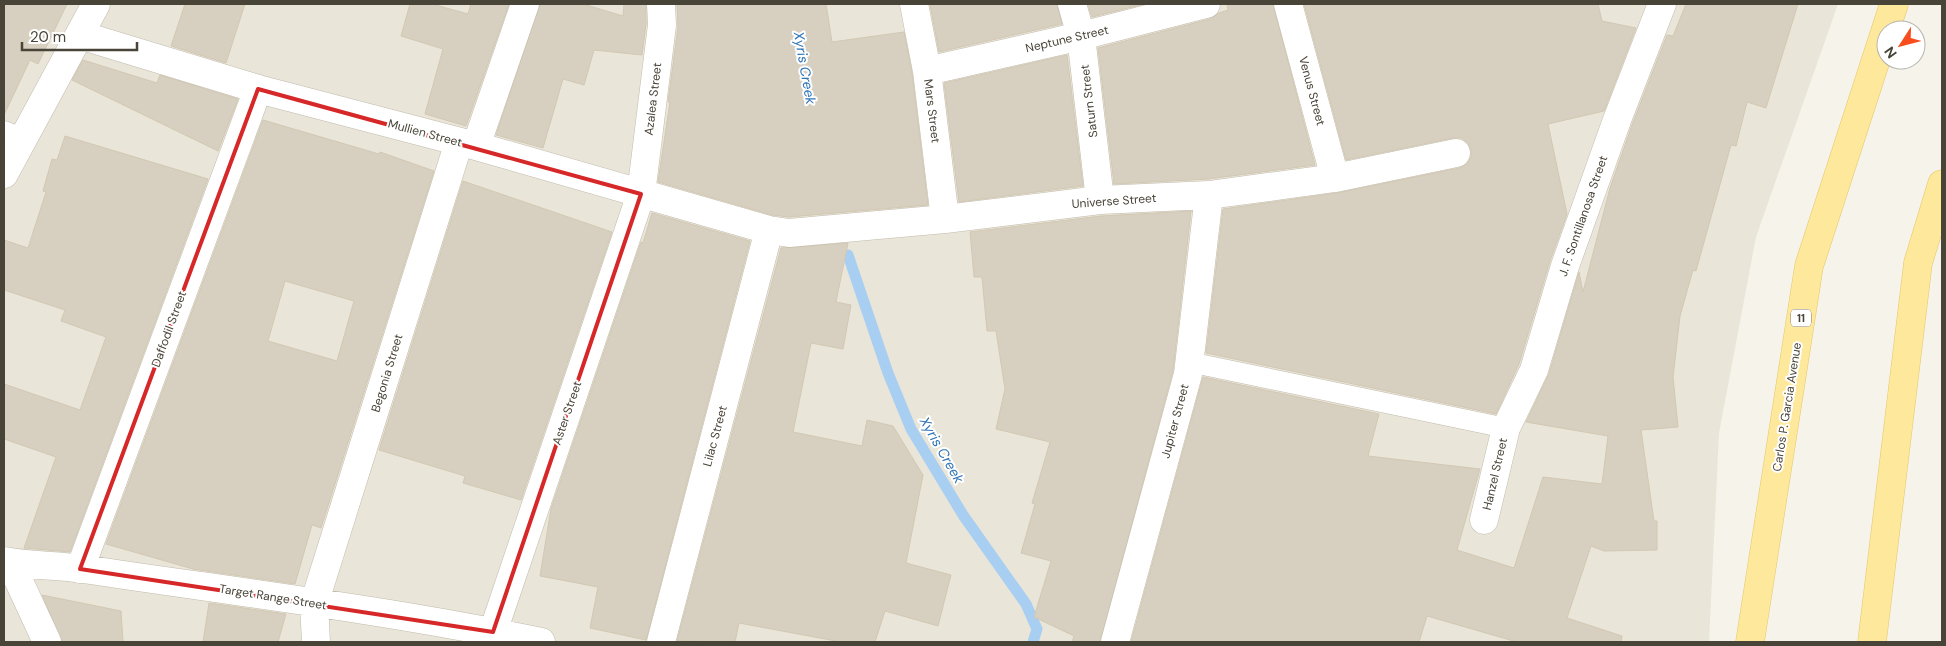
<svg xmlns="http://www.w3.org/2000/svg" width="1946" height="646" font-family="'DM Sans',sans-serif">
<rect width="100%" height="100%" fill="#f5f3ea"/>
<path fill="#e9e5d8" d="M4,4h1834l-82,233 -37,196 -10,209h-1705z"/>
<g fill="none" stroke-linecap="round" stroke-linejoin="round">
<path stroke="#a8cef1" stroke-width="11" d="M848,255l40,118 23,56 52,86 63,89 11,25 -4,13"/>
</g>
<path fill="#d7cfc0" stroke="#d2c8b3" fill-rule="evenodd" d="M4,4h63l-29,60 -8,-4 -26,55z
M185,4h60l-19,59 -55,-17z
M410,4h22l36,10 3,-10h38l-43,122 -41,-12 18,-65 -42,-13z
M540,4h43l40,12 1,-12h22v20l-4,31 -48,-5 -10,35 -21,-6 -20,69 -47,-13z
M677,4h149l6,38 72,-10 8,41 16,132 -139,12 -17,-2 -114,-33 12,-80h-2l10,-75z
M930,4h127l5,20 -123,28z
M1088,4h56l-52,13z
M1227,4h46l42,161 -107,14 -94,5 -16,-136 112,-29 9,-6 9,-3z
M1304,4h294l4,17 34,7 -32,83 -56,13 19,90 -17,47 -31,103 -23,50 -290,-61 17,-144 114,-16 122,-25 8,-4 4,-7v-7l-3,-7 -7,-5h-8l-107,22z
M1686,4h112l-32,104 -19,-6 -11,44 -5,-1 -35,126 -3,-1 -13,46 -7,61 5,50 -37,3 13,91h3v29l-53,1 -13,-5 -24,72 55,18 -1,6h-104l-90,-26 -8,26h-288l72,-265 176,37 -11,42 112,13 -23,81 57,18 29,-91 59,7 6,-48 -82,-14 23,-48 30,-102 4,20 27,-104 22,-63 35,-90 6,1z
M1067,55l16,131 -124,16 -15,-119z
M83,60l74,23 3,-8 78,24 -20,52 -146,-71z
M263,120l116,34 1,-2 54,19 -113,357 -9,-3 -17,59 -102,-15 -87,-25zM285,281l69,20 -17,60 -69,-20z
M65,136l143,43 -138,373 -46,-4 32,-91 -52,-18v-55l76,26 26,-73 -45,-16 4,-11 -61,-20v-50l24,8 18,-56 -3,-1 9,-32 5,1z
M463,181l149,51 -91,268 -58,-17 2,-7 -86,-26z
M1191,211l-18,160 -73,271h-28l2,-6 -40,-19 17,-56 -30,-8 14,-49 -3,-1 18,-61 -54,-13 9,-40 -9,-58h-9l-5,-54h-8l-4,-45 131,-16z
M652,213l98,28 -104,399 -56,-12 8,-41 -58,-11 11,-67 90,-267 2,1z
M848,243l-12,59 15,3 -8,44 -32,-6 -18,89 69,14 5,-26 26,6 30,49 -17,88 45,12 -13,51 -53,-15 -10,31h-34l-102,-19 -4,19 -58,-1 104,-393z
M42,595l79,16 2,31h-61z
M209,603l77,11 -8,28h-75z"/>
<g fill="none" stroke-linecap="round" stroke-linejoin="round">
<defs>
<path id="service" d="M4,131l17,7
M1189,362l317,66"/>
<path id="minor" d="M914,4l13,67 18,148
M1072,4l9,32 19,164
M1288,4l47,174
M80,35l178,54 218,57 293,84 20,3 156,-14 155,-19 109,-5 126,-17 121,-25
M927,71l154,-35 125,-32
M476,146l49,-142
M1484,520l22,-92 28,-58 31,-104 52,-146 45,-116
M4,561c26,5 53,4 79,8 153,23 307,41 458,73
M10,562l37,80
M80,569l178,-480
M493,632l148,-438 21,-169 -1,-21
M316,642l-2,-38 145,-462
M661,642l108,-412
M1115,642l73,-268 21,-179"/>
<path id="tertiary" d="M4,174l92,-170"/>
<path id="primary" d="M1750,642l59,-376 85,-262
M1872,642l46,-379 24,-79"/>
</defs>
<use href="#service" stroke="#c1bbad" stroke-width="21"/>
<use href="#minor" stroke="#c1bbad" stroke-width="29"/>
<use href="#tertiary" stroke="#c1bbad" stroke-width="29"/>
<use href="#primary" stroke="#e4c769" stroke-width="29"/>
<use href="#service" stroke="#fff" stroke-width="20"/>
<use href="#minor" stroke="#fff" stroke-width="28"/>
<use href="#tertiary" stroke="#fff" stroke-width="28"/>
<use href="#primary" stroke="#fee89b" stroke-width="28"/>
</g>
<path fill="none" stroke="#d62828" stroke-width="4" stroke-linejoin="round" d="M258,89l383,105 -148,438 -413,-63z"/>
<g text-anchor="middle" dominant-baseline="central" stroke-width="4" stroke-linejoin="round" paint-order="stroke">
<rect fill="#fff" stroke="#807c74" stroke-width="1" x="1791" y="309.5" width="20" height="17" rx="4"/>
<g font-size="11" font-weight="bold" fill="#494438">
<text x="1801" y="318">11</text>
</g>
<g font-size="12" fill="#494438" stroke="#fff">
<text transform="translate(1067 39) rotate(-13)">Neptune Street</text>
<text transform="translate(1312 91) rotate(75)">Venus Street</text>
<text transform="translate(653 99) rotate(-83)">Azalea Street</text>
<text transform="translate(1089 101) rotate(-97)">Saturn Street</text>
<text transform="translate(932 111) rotate(83)">Mars Street</text>
<text transform="translate(425 133) rotate(15)">Mullien Street</text>
<text transform="translate(1114 201) rotate(-4)">Universe Street</text>
<text transform="translate(1583 216) rotate(-71)">J. F. Sontillanosa Street</text>
<text transform="translate(169 329) rotate(-70)">Daffodil Street</text>
<text transform="translate(387 373) rotate(-73)">Begonia Street</text>
<text transform="translate(1787 407) rotate(-81)">Carlos P. Garcia Avenue</text>
<text transform="translate(567 413) rotate(-71)">Aster Street</text>
<text transform="translate(1175 421) rotate(-75)">Jupiter Street</text>
<text transform="translate(715 436) rotate(-75)">Lilac Street</text>
<text transform="translate(1495 474) rotate(-77)">Hanzel Street</text>
<text transform="translate(273 597) rotate(9)">Target Range Street</text>
</g>
<g font-size="14" font-style="italic" fill="#3075b6" stroke="#fff">
<text transform="translate(805 68) rotate(80)">Xyris Creek</text>
<text transform="translate(942 450) rotate(60)">Xyris Creek</text>
</g>
</g>
<rect width="1946" height="646" fill="none" stroke="#494438" stroke-width="10"/>
<g transform="translate(1901 45) rotate(234)"><circle r="24" fill="#ffffff" stroke="#b6b4af"/>
<path d="M0-4L9 19L0 12L-9 19Z" fill="#f94d1d"/>
<text y="-8" font-size="14" font-weight="bold" text-anchor="middle" fill="#494438">N</text>
</g>
<path d="M22 42v8h115v-8" fill="none" stroke="#494438" stroke-width="2.5"/>
<text x="30" y="42" font-size="15" fill="#494438" stroke="#ffffff" stroke-width="4" paint-order="stroke">20 m</text>
</svg>
